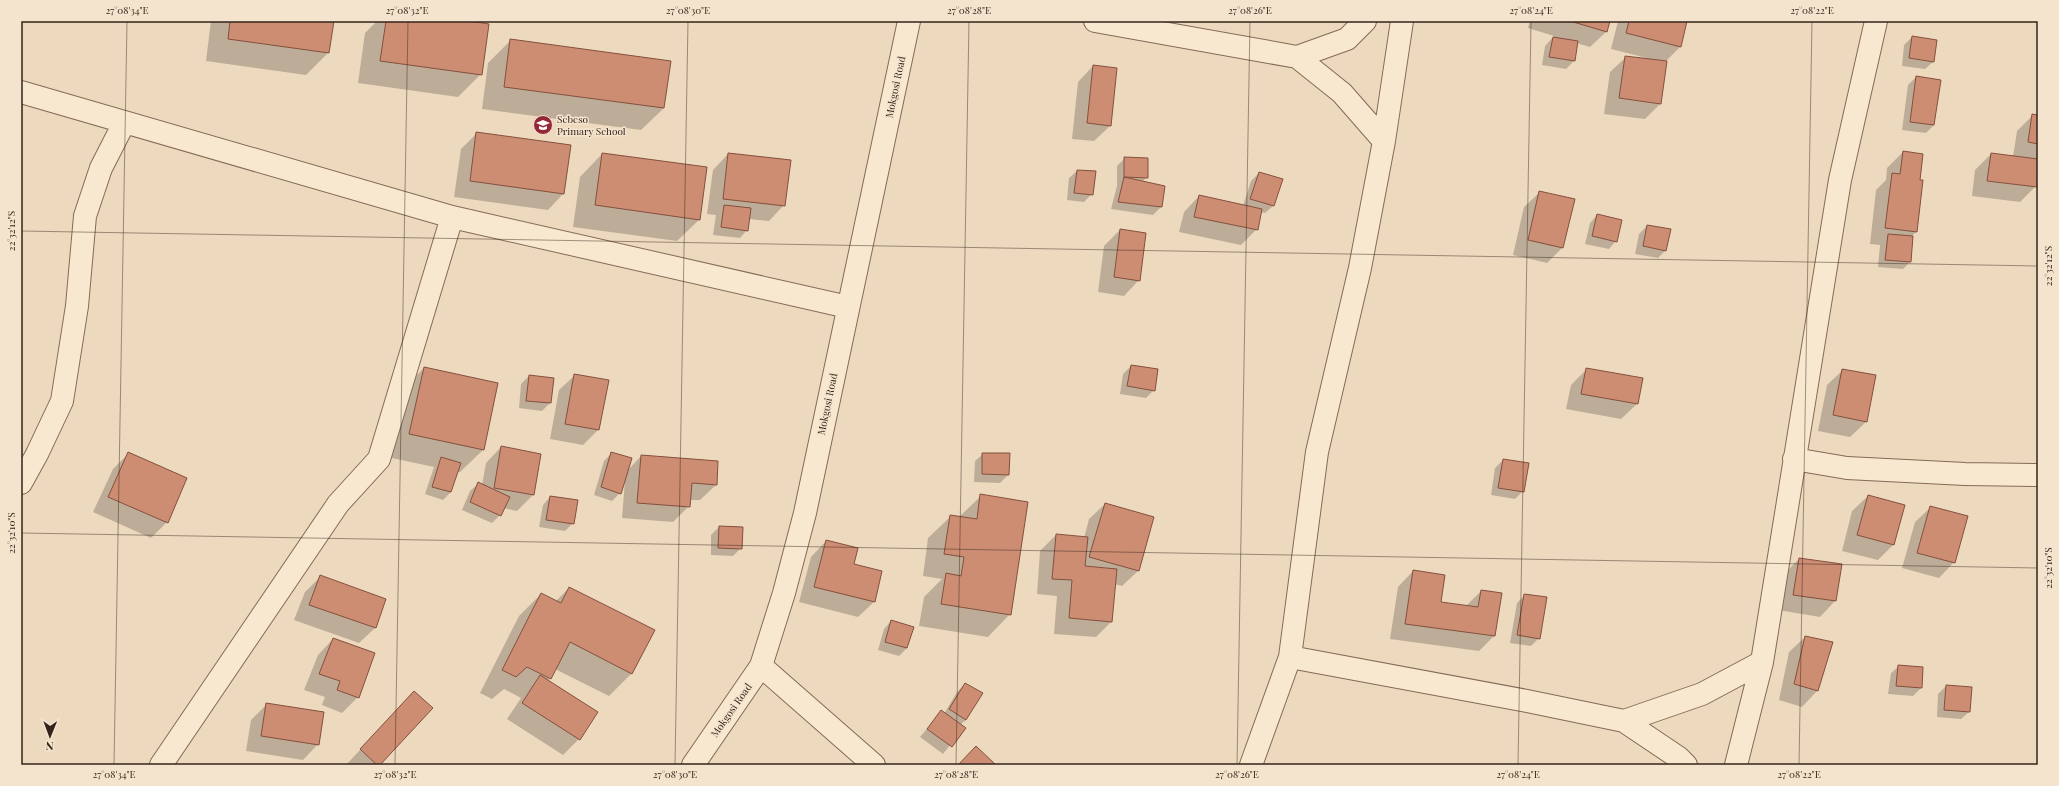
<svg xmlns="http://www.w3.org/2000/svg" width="2059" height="786" font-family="'Playfair Display',serif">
<rect width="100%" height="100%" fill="#edd9be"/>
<path fill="#0003" d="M211,21h122l-5,32 -22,22 -100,-14z
M377,21h85l19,53 -23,23 -100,-14 7,-50z
M1530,21h79l-3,11 -16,15 -14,-4 -2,18 -8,8 -24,-4 3,-19 9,-10 -26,-8z
M1618,21h68l-6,26 -14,14 -6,43 -15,15 -41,-5 6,-42 16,-15 21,1 -36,-9z
M1912,37l21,25 -8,7 -23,-3 2,-21z
M511,40l159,22 -6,46 -23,22 -159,-21 6,-46z
M1093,66l17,60 -16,15 -22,-2 6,-57z
M1916,77l18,48 -8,8 -24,-3 6,-45z
M2033,115l5,1v52l-2,18 -16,16 -48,-6 3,-26 16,-16 22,3 4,-26z
M477,133l86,61 -15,16 -94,-13 7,-48z
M1903,152l13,80 -5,5 -1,25 -7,7 -25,-2 2,-22 -10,-1 6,-54 10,-10 1,-12z
M602,154l98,65 -23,22 -104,-14 7,-50z
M728,154l56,51 -15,16 -20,-2 -2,11 -7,8 -27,-3 3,-20 -9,-1 6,-44z
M1125,158l22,19 -5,5 22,5 -3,20 -8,8 -42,-6 6,-23v-20z
M1077,171l15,23 -8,8 -17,-2 2,-22z
M1259,173l14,33 -8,7 -5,-1 -3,17 -16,16 -62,-13 5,-20 15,-16 44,10 8,-25z
M1540,192l22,56 -15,15 -34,-8 11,-48z
M1597,215l19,26 -7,8 -24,-5 5,-21z
M1647,226l18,25 -7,7 -23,-4 4,-20z
M1120,230l19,50 -15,16 -26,-4 6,-46z
M1131,366l23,24 -8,8 -26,-4 3,-20z
M424,368l73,16 -14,66 -23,22h-3l-6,20 -8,8 -18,-6 9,-27 -47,-10 15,-67z
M1587,369l50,35 -16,15 -55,-10 5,-24z
M1843,370l23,52 -16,15 -32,-6 9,-46z
M575,375l23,55 -15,15 -33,-6 9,-49z
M529,376l21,27 -8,8 -23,-3 2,-24z
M501,447l39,7 -7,41 -16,16 -14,-3 -3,7 -8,8 -30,-13 8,-19 8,-7 4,1 4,-22z
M612,453l15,18 14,-15 75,29 -16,15h-11v6l-16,16 -51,-4 3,-38 -5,13 -8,8 -18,-6 10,-34z
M128,454l39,68 -16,16 -58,-26 20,-43z
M983,454l25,21 -8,8 -26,-1 1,-21z
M1503,460l20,31 -8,8 -24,-4 4,-27z
M981,496l29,118 -22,23 -69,-11 5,-29 18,-18 -19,-3 5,-38 23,-22 8,1z
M1868,496l25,49 -15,15 -36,-9 10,-40z
M550,497l23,26 -8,8 -26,-4 4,-22z
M1105,504l48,13 -15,54 -16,15 -8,-2 -3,38 -15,15 -42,-3 3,-38 -20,-2 3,-43 16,-16 28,3 5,-19z
M1931,507l23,55 -15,16 -37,-10 13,-46z
M719,527l22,21 -8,8 -22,-1v-20z
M826,541l27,23 21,38 -16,15 -59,-15 12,-45z
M1799,559l42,6 -6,36 -15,16 -42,-7 6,-36z
M1413,571l27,32 26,3 15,-15 13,45 -15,15 -89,-12 8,-52z
M320,577l55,51 -16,15 -65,-23 11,-28z
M569,588l63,85 -23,23 -54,-27 -7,12 48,31 -17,27 -16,16 -56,-36 14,-21 -17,-9 -12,10 -12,-6 39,-77 22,-22 15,7z
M1525,595l14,43 -8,8 -21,-3 7,-40z
M891,621l16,27 -8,8 -21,-6 6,-21z
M1805,637l27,5 -15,49 -15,16 -23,-7 10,-48z
M333,639l25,58 -16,16 -20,-8 3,-8 -21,-7 14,-35z
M1899,666l23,2 -1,20 -8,8 -25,-2 3,-21z
M965,684l1,36 -6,5 4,3 -21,26 -23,-17 21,-25 3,2 13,-22z
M1946,686l23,26 -8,7 -24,-2 1,-23z
M267,704l51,40 -15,16 -57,-9 5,-31z
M399,708l-20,57h-33z"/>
<path fill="#cc8d73" stroke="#84503d" d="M230,21h104l-5,32 -101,-14z
M386,21h84l19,3 -7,51 -102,-14z
M1570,21h40l-3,11z
M1629,21h58l-6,26 -55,-14z
M1912,36l25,4 -3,22 -25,-4z
M1553,37l25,4 -3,20 -26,-4z
M510,39l161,22 -7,47 -160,-21z
M1625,56l42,5 -6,43 -42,-6z
M1093,65l24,3 -6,58 -24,-3z
M1916,76l25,4 -7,45 -24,-3z
M2032,114l6,1v29l-10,-2z
M476,132l95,13 -7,49 -94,-13z
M1903,151l20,3 -3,26h3l-6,52 -32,-4 7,-55 8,1z
M602,153l105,14 -7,53 -105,-15z
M728,153l63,7 -6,46 -62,-7z
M1991,153l47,6 -1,28 -50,-6z
M1124,157l24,1v20l-24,-1z
M1077,170l19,1 -3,24 -19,-2z
M1259,172l24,7 -9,27 -24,-7z
M1124,177l41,9 -3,21 -44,-5z
M1539,191l36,8 -12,49 -35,-8z
M1199,195l63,14 -4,21 -64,-13z
M724,205l27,3 -3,23 -27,-4z
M1597,214l25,6 -5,22 -25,-6z
M1647,225l24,4 -5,22 -23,-5z
M1120,229l26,4 -6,48 -26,-4z
M1888,234l25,2 -2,26 -26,-2z
M1131,365l27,4 -3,22 -28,-5z
M424,367l74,16 -14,67 -75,-16z
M1586,368l57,10 -5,26 -57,-10z
M1842,369l34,6 -9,47 -34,-7z
M574,374l35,6 -10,50 -34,-6z
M529,375l25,3 -3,25 -25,-2z
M501,446l40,8 -7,41 -40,-7z
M128,452l59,26 -19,45 -60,-26z
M611,452l21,6 -11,36 -20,-7z
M982,453h28l-1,22 -27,-1z
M641,455l77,6 -1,24 -25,-2 -2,24 -53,-4z
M441,457l20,6 -10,29 -19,-5z
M1503,459l26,4 -5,29 -26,-4z
M478,482l32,15 -9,19 -31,-14z
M980,494l48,8 -17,113 -70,-11 5,-31 15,3 3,-19 -20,-3 6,-39 27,4z
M1868,495l37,10 -11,40 -37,-10z
M550,496l28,4 -4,24 -28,-4z
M1105,503l49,14 -15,54 -50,-14z
M1930,506l38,10 -13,47 -38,-10z
M719,526l24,1 -1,22 -24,-1z
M1056,534l32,3 -3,29 32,3 -5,53 -43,-4 3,-38 -20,-1z
M826,540l32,8 -4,16 28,7 -7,31 -61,-15z
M1799,558l43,6 -6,37 -43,-6z
M1413,570l32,5 -4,27 37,5 3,-17 21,3 -7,43 -90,-12z
M320,575l66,24 -10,29 -67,-23z
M569,587l86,43 -23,44 -62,-32 -19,37 -24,-12 -11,10 -14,-7 39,-77 20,10z
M1524,594l23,3 -7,42 -23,-4z
M891,620l23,7 -7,21 -22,-6z
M1805,636l28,6 -15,49 -24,-7z
M333,638l42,15 -16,45 -22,-8 3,-9 -21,-7z
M1898,665l25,2 -1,21 -26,-2z
M540,675l58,37 -18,28 -58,-37z
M965,683l18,10 -17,27 -17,-11z
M1946,685l26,2 -2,25 -26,-2z
M414,691l19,17 -53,57h-3l-17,-16z
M266,703l58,9 -5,33 -58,-9z
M941,710l25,18 -14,19 -25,-18z
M976,746l20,19h-38z"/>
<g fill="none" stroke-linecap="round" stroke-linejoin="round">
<defs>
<path id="minor" d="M1095,21l202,36 45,36 42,48
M1297,57l50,-18 18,-18
M21,92l431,125 396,90
M1794,459l53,9 118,6 73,1
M21,483l16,-29 25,-53 15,-95 8,-90 16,-48 23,-45
M1290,657l237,44 97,20 55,37 7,7
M761,666l113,99
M1624,721l78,-27 60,-32
M161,765l177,-261 41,-45 73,-242
M693,765l68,-99 23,-73 21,-80 104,-492
M1251,765l39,-108 27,-205 43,-184 24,-127 18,-120
M1736,765l26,-103 78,-482 36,-159"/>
</defs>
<use href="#minor" stroke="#856a57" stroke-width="24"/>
<use href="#minor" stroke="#f8e8d0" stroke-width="22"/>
</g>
<path fill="none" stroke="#35241b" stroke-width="1" stroke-opacity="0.45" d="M21,231l2017,35M21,533l2017,35M114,765l13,-744M395,765l13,-744M675,765l13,-744M956,765l13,-744M1237,765l13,-744M1518,765l13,-744M1799,765l13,-744"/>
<defs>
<symbol id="school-disc" viewBox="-11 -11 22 22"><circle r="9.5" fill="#942735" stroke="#f5e4cd"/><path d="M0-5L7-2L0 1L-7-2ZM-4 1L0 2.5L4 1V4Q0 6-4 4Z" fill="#fff"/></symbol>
</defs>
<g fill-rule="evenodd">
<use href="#school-disc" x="532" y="114" width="22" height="22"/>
</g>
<g text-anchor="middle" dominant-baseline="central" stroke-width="3" stroke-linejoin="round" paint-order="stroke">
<g font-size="10" fill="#35241b" stroke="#f5e4cd">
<text transform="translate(895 87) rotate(-78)">Mokgosi Road</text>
<text transform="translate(827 404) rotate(-78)">Mokgosi Road</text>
<text transform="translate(731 710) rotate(-55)">Mokgosi Road</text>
</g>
<g font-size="10" fill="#35241b" stroke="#f5e4cd" text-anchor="start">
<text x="557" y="119">Sebeso<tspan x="557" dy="12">Primary School</tspan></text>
</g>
</g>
<rect width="2059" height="786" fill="none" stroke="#f5e4cd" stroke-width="44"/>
<g transform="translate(50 736) rotate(181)" stroke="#f5e4cd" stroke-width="3" paint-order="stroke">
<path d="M0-3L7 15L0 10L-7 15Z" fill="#35241b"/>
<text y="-6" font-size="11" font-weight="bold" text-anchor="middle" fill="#35241b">N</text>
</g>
<rect x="22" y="22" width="2015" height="742" fill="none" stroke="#35241b" stroke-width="1.5"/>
<g font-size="10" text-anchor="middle" fill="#35241b">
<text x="127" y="14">27°08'34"E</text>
<text x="407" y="14">27°08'32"E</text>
<text x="688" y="14">27°08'30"E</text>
<text x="969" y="14">27°08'28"E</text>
<text x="1250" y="14">27°08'26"E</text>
<text x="1531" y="14">27°08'24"E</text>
<text x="1812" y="14">27°08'22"E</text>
<text transform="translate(11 231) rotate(-90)" y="4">22°32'12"S</text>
<text transform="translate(2048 266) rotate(-90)" y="4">22°32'12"S</text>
<text transform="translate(11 533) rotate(-90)" y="4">22°32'10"S</text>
<text transform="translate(2048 568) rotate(-90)" y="4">22°32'10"S</text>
<text x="114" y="778">27°08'34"E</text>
<text x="395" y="778">27°08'32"E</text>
<text x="675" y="778">27°08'30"E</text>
<text x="956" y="778">27°08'28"E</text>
<text x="1237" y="778">27°08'26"E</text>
<text x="1518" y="778">27°08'24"E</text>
<text x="1799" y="778">27°08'22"E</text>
</g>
</svg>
